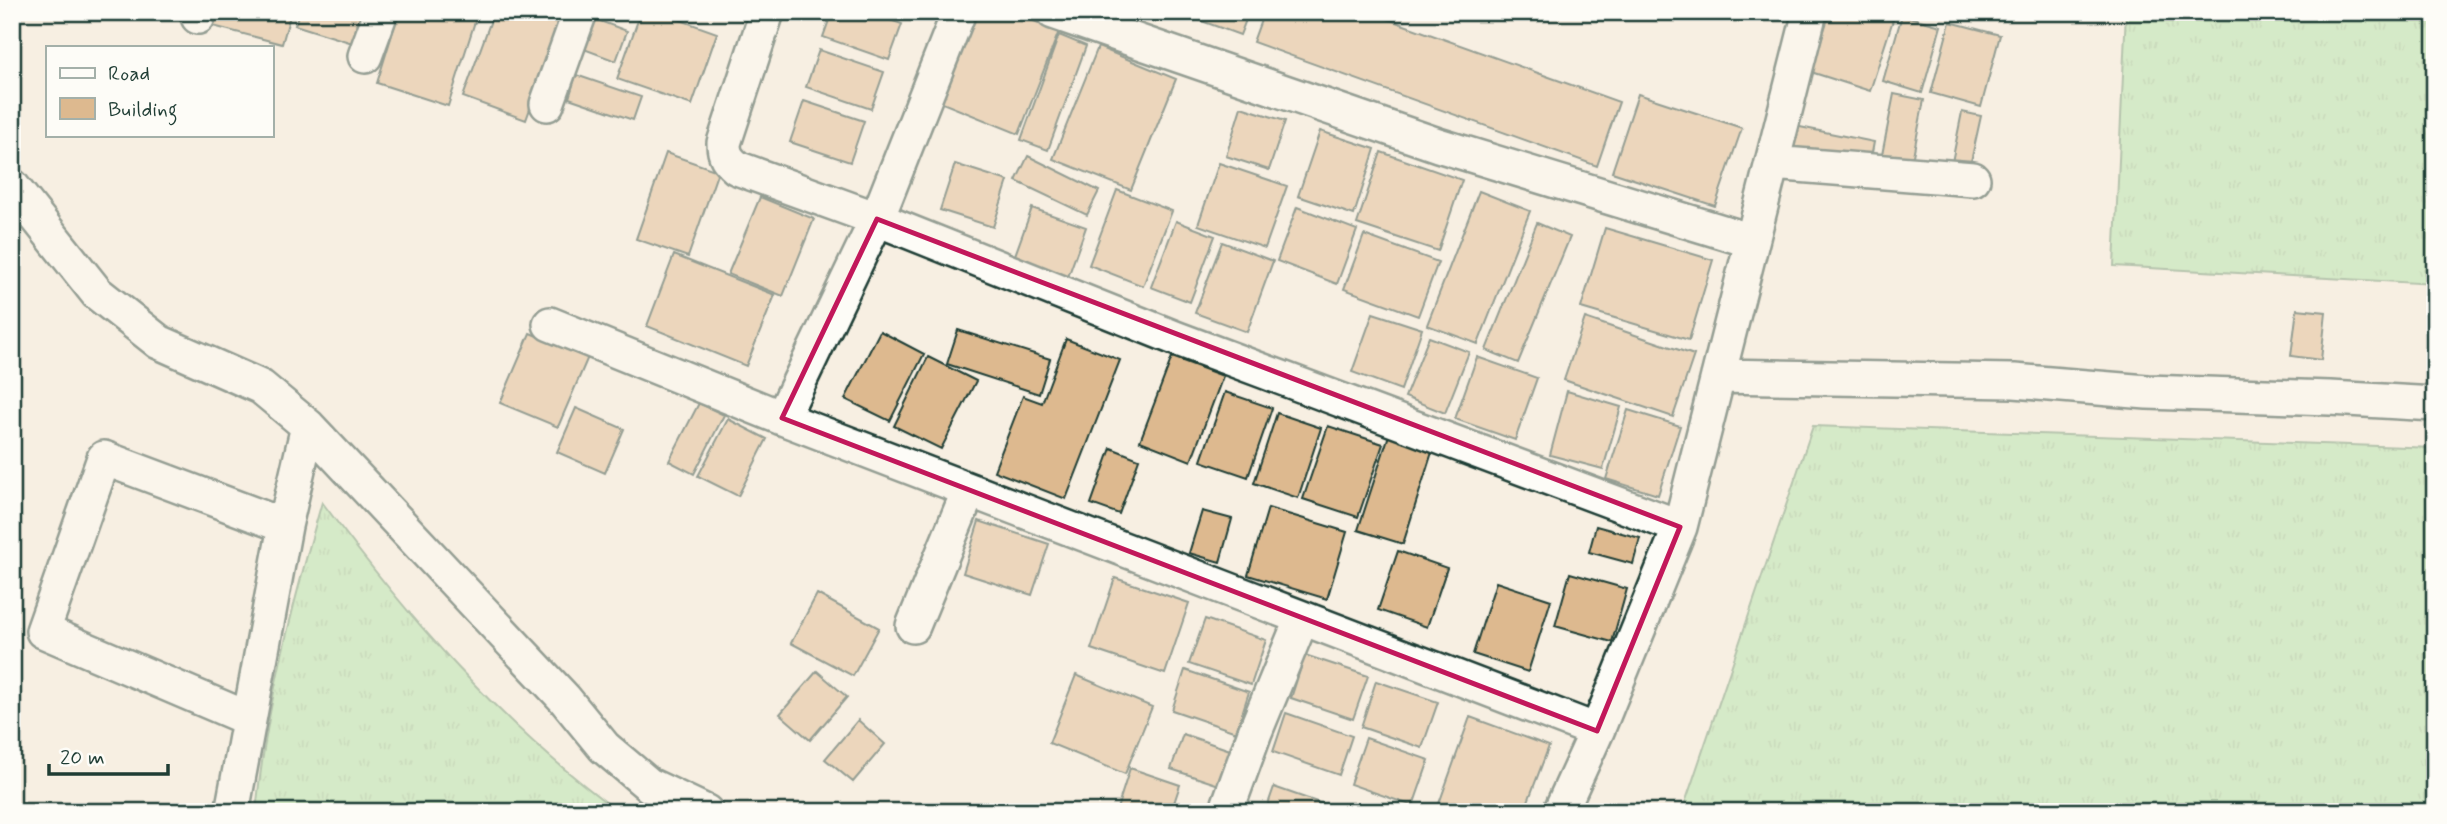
<svg xmlns="http://www.w3.org/2000/svg" width="2447" height="824" font-family="Mynerve,sans-serif">
<defs>
<pattern id="grass-tufts" width="24" height="20" patternUnits="userSpaceOnUse" patternTransform="scale(1.75)"><rect width="24" height="20" fill="#ace4a8"/><path d="M3 7l-1-3M5 7V3M7 7l1-3M15 17l-1-3M17 17v-4M19 17l1-3" fill="none" stroke="#94c491"/></pattern>
</defs>
<rect width="100%" height="100%" fill="#f7efe2"/>
<filter id="ink" filterUnits="userSpaceOnUse"><feTurbulence type="fractalNoise" baseFrequency=".0143" numOctaves="2"/><feDisplacementMap in="SourceGraphic" scale="14" xChannelSelector="R" yChannelSelector="G"/><feConvolveMatrix kernelMatrix="1 2 1 2 8 2 1 2 1" color-interpolation-filters="sRGB"/></filter>
<g filter="url(#ink)">
<path fill="url(#grass-tufts)" stroke="#66906e" stroke-width="2" d="M2126,12h309v272l-321,-18z
M1813,426l622,22v364h-753z
M322,502c85,115 181,225 297,310h-363c10,-106 37,-209 66,-310z"/>
<path fill="#ddb98f" stroke="#1f3d34" stroke-width="2" d="M217,12h74l-9,32 -69,-18z
M299,12h73l-10,34 -67,-21z
M399,12h79l-30,94 -71,-23z
M494,12h43l24,9 -35,99 -63,-23z
M641,12h17l59,21 -25,72 -75,-26z
M832,12h34l36,12 -13,36 -66,-23z
M964,12h47l48,19 -40,103 -89,-36z
M1177,12h72l-9,23z
M1264,12h104l251,90 -22,64 -344,-124z
M1830,12h38l25,8 -23,71 -59,-19z
M1902,15l39,11 -19,67 -39,-12z
M592,18l35,13 -11,30 -35,-13z
M1950,22l50,13 -19,72 -50,-14z
M1059,35l27,11 -38,104 -27,-10z
M1098,47l78,32 -45,111 -78,-31z
M819,50l65,22 -13,37 -65,-22z
M576,75l65,22 -8,23 -64,-22z
M1638,94l104,34 -27,78 -103,-34z
M1894,94l30,6 -14,71 -30,-6z
M804,101l60,20 -14,41 -60,-20z
M1241,107l44,14 -16,49 -43,-14z
M1962,112l19,4 -11,50 -18,-4z
M1795,126l79,16 -5,27 -79,-16z
M1320,131l55,18 -21,66 -56,-19z
M1381,152l81,28 -24,71 -81,-27z
M666,153l52,18 -30,86 -52,-18z
M1028,156l71,35 -12,24 -71,-34z
M1219,163l68,23 -22,62 -67,-23z
M955,164l53,17 -15,46 -53,-17z
M1117,190l55,21 -29,75 -54,-21z
M1479,191l51,20 -52,133 -51,-19z
M760,197l54,22 -31,77 -55,-22z
M1297,207l60,23 -20,54 -60,-23z
M1032,208l54,19 -18,50 -54,-19z
M1176,221l39,15 -25,66 -39,-15z
M1537,223l33,14 -52,126 -32,-13z
M1605,228l108,32 -24,80 -108,-32z
M1364,235l74,27 -20,54 -74,-27z
M1222,242l51,19 -26,71 -52,-19z
M674,255l101,40 -29,71 -99,-40z
M2297,309l29,3 -5,48 -30,-4z
M1373,313l49,16 -21,61 -49,-18z
M1585,318l109,37 -21,62 -109,-37z
M958,330l92,29 -11,35 -92,-30z
M880,331l44,23 -34,67 -45,-22z
M530,333l58,24 -30,70 -58,-24z
M1429,337l40,15 -24,61 -40,-16z
M1066,339l54,21 -54,139 -72,-28 29,-75 19,7z
M928,357l48,24 -35,68 -47,-23z
M1172,357l51,19 -32,85 -51,-20z
M1477,357l60,21 -22,62 -60,-21z
M1567,391l54,16 -18,62 -53,-14z
M1225,392l47,16 -24,69 -47,-16z
M699,403l25,12 -30,59 -25,-13z
M576,408l48,21 -19,44 -48,-21z
M1628,410l52,16 -22,69 -52,-16z
M1277,413l44,15 -23,70 -44,-15z
M728,419l39,20 -29,57 -40,-20z
M1328,426l55,18 -25,73 -55,-18z
M1389,435l44,14 -30,95 -45,-14z
M1111,448l28,11 -20,55 -28,-10z
M1268,508l79,24 -20,67 -79,-24z
M1202,511l30,8 -12,43 -31,-9z
M979,521l70,23 -17,51 -69,-22z
M1596,526l44,12 -7,26 -44,-12z
M1398,551l49,17 -20,59 -49,-17z
M1570,573l57,16 -15,53 -57,-16z
M1115,578l74,25 -24,71 -74,-25z
M1496,582l55,18 -23,72 -55,-18z
M817,594l62,34 -26,48 -62,-33z
M1205,619l61,21 -15,45 -62,-21z
M1305,655l63,21 -15,43 -62,-21z
M1185,670l64,22 -13,40 -64,-22z
M817,671l30,26 -37,43 -30,-26z
M1076,675l76,32 -27,67 -76,-31z
M1376,681l62,21 -16,46 -61,-21z
M1286,713l66,23 -13,39 -66,-23z
M1470,717l79,29 -25,66h-88z
M858,720l27,24 -32,38 -28,-23z
M1183,734l47,16 -11,35 -48,-16z
M1366,738l63,22 -16,46 -63,-22z
M1130,768l50,17 -9,27h-55z
M1274,787l66,23 -1,2 -73,-2z"/>
<g fill="none" stroke-linecap="round" stroke-linejoin="round">
<defs>
<path id="street" d="M767,12l-43,131c0,13 4,17 13,25l140,51 298,119 505,189
M1053,12l385,133 314,96
M198,17l1,-5
M365,56l16,-44
M547,104l33,-92
M1772,163l201,16
M12,186l85,107 62,49 102,45 47,39 256,272 40,49 45,38 57,27
M550,324l232,94 815,313
M1718,376l296,5 133,11 183,6 105,6
M782,418l95,-199 82,-207
M913,626l56,-136
M249,719l-206,-88 61,-173 181,68
M232,812l53,-286 23,-100
M1226,812l29,-80 47,-114
M1560,812l37,-81 83,-204 130,-515"/>
</defs>
<use href="#street" stroke="#1f3d34" stroke-width="38"/>
<use href="#street" stroke="#fdfcf7" stroke-width="33"/>
</g>
</g>
<path d="M0 0H2447V824H0ZM877,219l803,308 -83,204 -815,-313z" fill="#f7efe2" fill-opacity=".55" fill-rule="evenodd"/>
<path fill="none" stroke="#c2185b" stroke-width="5" stroke-linejoin="round" d="M877,219l803,308 -83,204 -815,-313z"/>
<rect width="2447" height="824" fill="none" stroke="#fdfcf7" stroke-width="42"/>
<rect x="21" y="21" width="2405" height="782" fill="none" stroke="#1f3d34" stroke-width="2.5" filter="url(#ink)"/>
<rect x="46" y="46" width="228" height="91" fill="#fdfcf7" stroke="#a4b0a9" stroke-width="2"/>
<rect x="60" y="68" width="35" height="10" fill="#fdfcf7" stroke="#a4b0a9" stroke-width="2"/>
<text x="108" y="80" font-size="21" fill="#1f3d34">Road</text>
<rect x="60" y="98" width="35" height="21" fill="#ddb98f" stroke="#a4b0a9" stroke-width="2"/>
<text x="108" y="116" font-size="21" fill="#1f3d34">Building</text>
<path d="M49 764v10h119v-10" fill="none" stroke="#1f3d34" stroke-width="3.5"/>
<text x="60" y="764" font-size="21" fill="#1f3d34" stroke="#fdfcf7" stroke-width="5" paint-order="stroke">20 m</text>
</svg>
